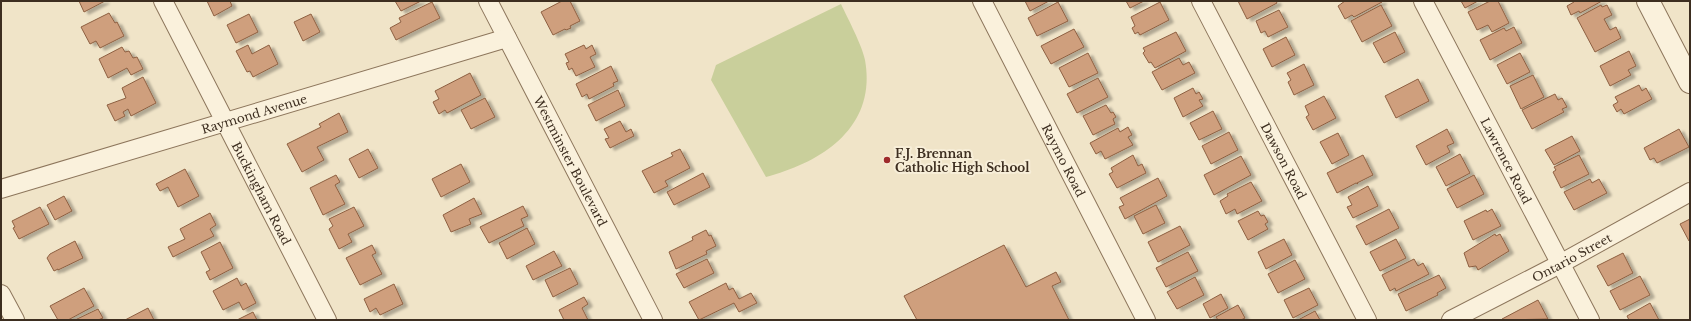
<svg xmlns="http://www.w3.org/2000/svg" width="1691" height="321" font-family="'Libre Baskerville',serif">
<defs>
<filter id="shadow"><feDropShadow dx="4.5" dy="2.5" stdDeviation="1" flood-color="#0004"/></filter>
</defs>
<rect width="100%" height="100%" fill="#f0e4c8"/>
<path fill="#c9cf9b" d="M841,4c7,15 21,41 24,56 12,67 -42,102 -99,117l-55,-97 5,-15z"/>
<path fill="#cf9f7d" stroke="#8d5f41" filter="url(#shadow)" d="M79,1h26l-21,11z
M207,1h23l2,5 -18,10z
M395,1h26l-20,10z
M562,1h8l10,20 -10,5 1,2 -5,2 -1,-1 -12,6 -12,-23z
M1025,1h24l-19,10z
M1126,1h18l-14,7z
M1238,1h38l1,2 -30,16z
M1345,1h37v1l-28,15 -2,-2 -7,4 -7,-13z
M1461,1h17l-13,7z
M1490,1h8l11,22 -17,9 -4,-7 -11,5 -9,-18z
M1573,1h29l-22,12 -1,-2 -8,4 -4,-9 7,-4z
M432,2l8,16 -44,22 -6,-12 11,-6 -2,-4z
M1058,2l10,19 -31,15 -9,-18z
M1160,2l9,18 -29,15 -2,-3 -3,2 -3,-6 3,-2 -4,-9z
M1381,5l11,21 -30,16 -11,-21z
M1601,5l1,2 5,-2 5,10 -8,4 6,11 6,-3 5,11 -26,14 -18,-34z
M1279,10l9,17 -20,10 -3,-6 -4,2 -5,-12z
M109,13l6,10 2,-1 7,14 -24,12 -4,-7 -6,3 -9,-17z
M249,14l9,18 -22,11 -9,-18z
M311,14l9,18 -17,9 -9,-19z
M1514,27l8,16 -32,17 -10,-20 24,-12 2,3z
M1074,29l10,18 -33,17 -10,-18z
M1176,32l10,19 -31,17 -4,-6 -2,1 -6,-10 2,-2 -2,-3z
M1395,32l10,20 -21,11 -11,-20z
M1286,37l9,18 -23,12 -9,-18z
M248,45l4,9 17,-9 9,19 -25,13 -3,-6 -3,1 -11,-21z
M584,45l2,4 6,-4 4,9 -6,3 5,10 -19,9 -4,-8 -3,2 -3,-7 3,-1 -4,-8z
M122,47l3,5 4,-1 4,7 4,-1 6,12 -12,6 -4,-7 -19,10 -9,-19z
M1629,51l7,15 -8,4 3,5 -21,11 -10,-20z
M1088,53l10,20 -29,14 -10,-19z
M1520,53l10,19 -23,12 -10,-19z
M1179,58l4,7 6,-3 6,11 -33,17 -10,-18z
M1304,64l10,21 -20,10 -6,-13 3,-2 -4,-7z
M611,66l7,15 -5,2 1,3 -25,13 -2,-5 -5,3 -6,-13z
M470,73l11,22 -34,18 -2,-3 -6,4 -6,-12 6,-3 -4,-8z
M1533,75l11,22 -23,12 -11,-23z
M143,77l13,26 -25,13 -3,-7 -5,3 2,4 -10,5 -8,-16 19,-7 -4,-10z
M1098,78l10,19 -31,16 -10,-19z
M1418,79l11,22 -33,17 -11,-22z
M1639,85l3,6 4,-3 6,11 -28,15 -3,-5 -4,3 -4,-7 5,-3 -3,-5z
M1193,88l3,6 3,-2 4,7 -4,1 4,6 -20,11 -9,-19z
M618,90l7,16 -29,15 -8,-16z
M1555,94l3,6 4,-2 5,9 -5,2 2,3 -32,17 -10,-19z
M1324,96l12,22 -23,12 -7,-13 3,-2 -4,-9z
M485,98l10,19 -24,12 -10,-19z
M1106,105l5,8 2,-1 3,5 -3,2 2,5 -22,11 -10,-19z
M1213,111l9,18 -23,11 -9,-17z
M339,113l9,19 -31,15 7,13 -22,12 -15,-28 34,-17 -2,-3z
M620,121l6,11 5,-3 3,7 -24,12 -5,-9 4,-1 -5,-9z
M1128,127l4,8 -4,2 5,8 -28,14 -4,-8 -5,3 -6,-11 28,-15 2,4z
M1447,129l7,14 -7,3 3,6 -24,13 -10,-19z
M1679,129l10,18 -32,16 -3,-5 -4,2 -6,-12z
M1229,132l9,18 -27,14 -9,-18z
M1338,133l11,22 -17,9 -12,-22z
M1572,136l8,15 -26,14 -9,-15z
M368,149l10,19 -19,10 -10,-19z
M680,149l10,19 -25,13 3,5 -14,7 -12,-22 31,-15 -2,-3z
M1460,154l10,19 -24,13 -10,-19z
M1133,155l5,11 4,-2 4,9 -29,15 -8,-14 4,-2 -2,-4z
M1363,155l10,20 -16,8 1,1 -2,-1 -19,10 -10,-20z
M1579,155l10,19 -28,14 -8,-16 3,-2 -2,-3z
M1241,156l10,19 -37,20 -10,-20z
M461,164l9,18 -29,15 -9,-18z
M185,169l14,27 -21,11 -10,-20 -8,4 -4,-7z
M703,173l7,14 -36,18 -7,-13z
M336,175l4,7 -5,3 10,19 -22,11 -13,-27z
M1474,175l10,19 -27,14 -10,-19z
M1158,178l9,18 -42,23 -6,-12 5,-2 -4,-7z
M1590,179l2,4 7,-4 8,14 -33,17 -10,-18z
M1251,182l11,19 -25,13 -2,-5 -9,5 -6,-13 8,-5 -1,-2z
M1368,186l10,20 -25,12 -6,-11 5,-2 -4,-8z
M64,196l8,15 -17,9 -8,-15z
M474,198l8,16 -13,5 2,5 -20,8 -8,-17z
M1156,205l9,18 -22,11 -9,-18z
M523,206l5,10 -7,3 3,7 -35,17 -9,-16z
M40,207l9,17 -30,15 -6,-11 2,-1 -3,-6z
M354,207l10,19 -16,8 4,8 -13,7 -10,-20 4,-3 -4,-7z
M1389,209l10,19 -33,17 -10,-19z
M1492,209l9,17 -28,14 -9,-19 22,-11 1,2z
M1258,211l3,5 3,-1 4,7 -3,2 3,5 -20,11 -10,-19z
M210,213l6,12 -6,4 4,7 -41,21 -5,-10 17,-8 -5,-10z
M1690,219v22h-1l-9,-17z
M1180,226l10,19 -32,17 -10,-20z
M527,228l8,16 -28,15 -8,-16z
M706,230l3,6 2,-1 5,11 -10,5 1,3 -31,15 -7,-17 24,-12 -1,-3z
M1495,234l1,2 4,-2 9,17 -31,19 -2,-4 -7,1 -5,-14z
M1284,239l8,16 -26,14 -8,-17z
M1396,239l10,19 -26,13 -10,-19z
M75,241l8,17 -25,12v-1l-4,2 -7,-13 3,-4z
M220,242l13,26 -23,12 -4,-8 4,-2 -9,-18z
M372,245l4,8 -4,2 10,19 -22,11 -14,-27z
M1004,245l22,42 30,-15 5,10 -9,4 17,34h-152l-13,-24z
M554,251l8,15 -29,14 -7,-14z
M1188,252l10,19 -32,16 -10,-19z
M1623,253l10,20 -25,13 -11,-20z
M707,259l7,14 -30,15 -8,-14z
M1414,259l4,7 5,-3 6,11 -33,17 -1,-3 -5,3 -8,-16z
M1295,260l10,19 -27,14 -10,-19z
M570,268l8,16 -25,13 -8,-17z
M1439,275l7,13 -9,5 1,2 -32,16 -8,-17z
M1640,276l10,19 -30,15 -10,-19z
M1195,277l9,18 -27,14 -10,-17z
M237,278l4,8 5,-3 10,20 -13,7 -4,-8 -16,8 -10,-19z
M726,283l3,7 4,-2 6,11 12,-6 6,10 -18,9 -5,-9 -35,17 -10,-18z
M394,284l9,20 -23,11 -4,-7 -6,4 -6,-13z
M84,288l10,18 -26,14h-10l-8,-14z
M1309,288l9,17 -25,13 -9,-18z
M1221,294l7,14 -18,10 -7,-14z
M584,297l4,7 -6,4 6,12h-24l-5,-10z
M1538,300l10,19 -45,1 -1,-1z
M1650,303l9,17h-30l-2,-4z
M1238,305l7,13 -4,2h-23l-2,-3z
M148,308l6,12h-29z
M98,309l5,9 -5,2h-23z
M1315,311l5,9h-22z
M253,312l4,8h-20z"/>
<g fill="none" stroke-linecap="round" stroke-linejoin="round">
<defs>
<g id="minor">
<path id="s1" d="M163,1l164,319"/>
<path id="s2" d="M488,1l165,319"/>
<path id="s3" d="M982,1l164,319"/>
<path id="s4" d="M1201,1l166,319"/>
<path id="s5" d="M1423,1l167,319"/>
<path id="s6" d="M1,189l506,-151"/>
<path d="M1,294l14,26"/>
<path id="s7" d="M1451,320l109,-56 130,-72"/>
</g>
<path id="tertiary" d="M1648,1l42,81"/>
</defs>
<use href="#minor" stroke="#8d765c" stroke-width="20"/>
<use href="#tertiary" stroke="#8d765c" stroke-width="24"/>
<use href="#minor" stroke="#faf1dc" stroke-width="18"/>
<use href="#tertiary" stroke="#faf1dc" stroke-width="22"/>
</g>
<circle fill="#9e2a2b" stroke="#f7eed8" stroke-width="1.5" cx="887" cy="160" r="4"/>
<g text-anchor="middle" dominant-baseline="central" stroke-width="4" stroke-linejoin="round" paint-order="stroke">
<g font-size="12" fill="#3d2e20" stroke="#f7eed8">
<text stroke="none"><textPath href="#s6" startOffset="264">Raymond Avenue</textPath></text>
<text stroke="none"><textPath href="#s2" startOffset="180">Westminster Boulevard</textPath></text>
<text stroke="none"><textPath href="#s3" startOffset="179">Raymo Road</textPath></text>
<text stroke="none"><textPath href="#s4" startOffset="180">Dawson Road</textPath></text>
<text stroke="none"><textPath href="#s5" startOffset="180">Lawrence Road</textPath></text>
<text stroke="none"><textPath href="#s1" startOffset="216">Buckingham Road</textPath></text>
<text stroke="none"><textPath href="#s7" startOffset="136">Ontario Street</textPath></text>
</g>
<g font-size="12" font-weight="bold" fill="#3d2e20" stroke="#f7eed8" text-anchor="start">
<text x="895" y="153">F.J. Brennan<tspan x="895" dy="14">Catholic High School</tspan></text>
</g>
</g>
<rect width="1691" height="321" fill="none" stroke="#3d2e20" stroke-width="4"/>
</svg>
